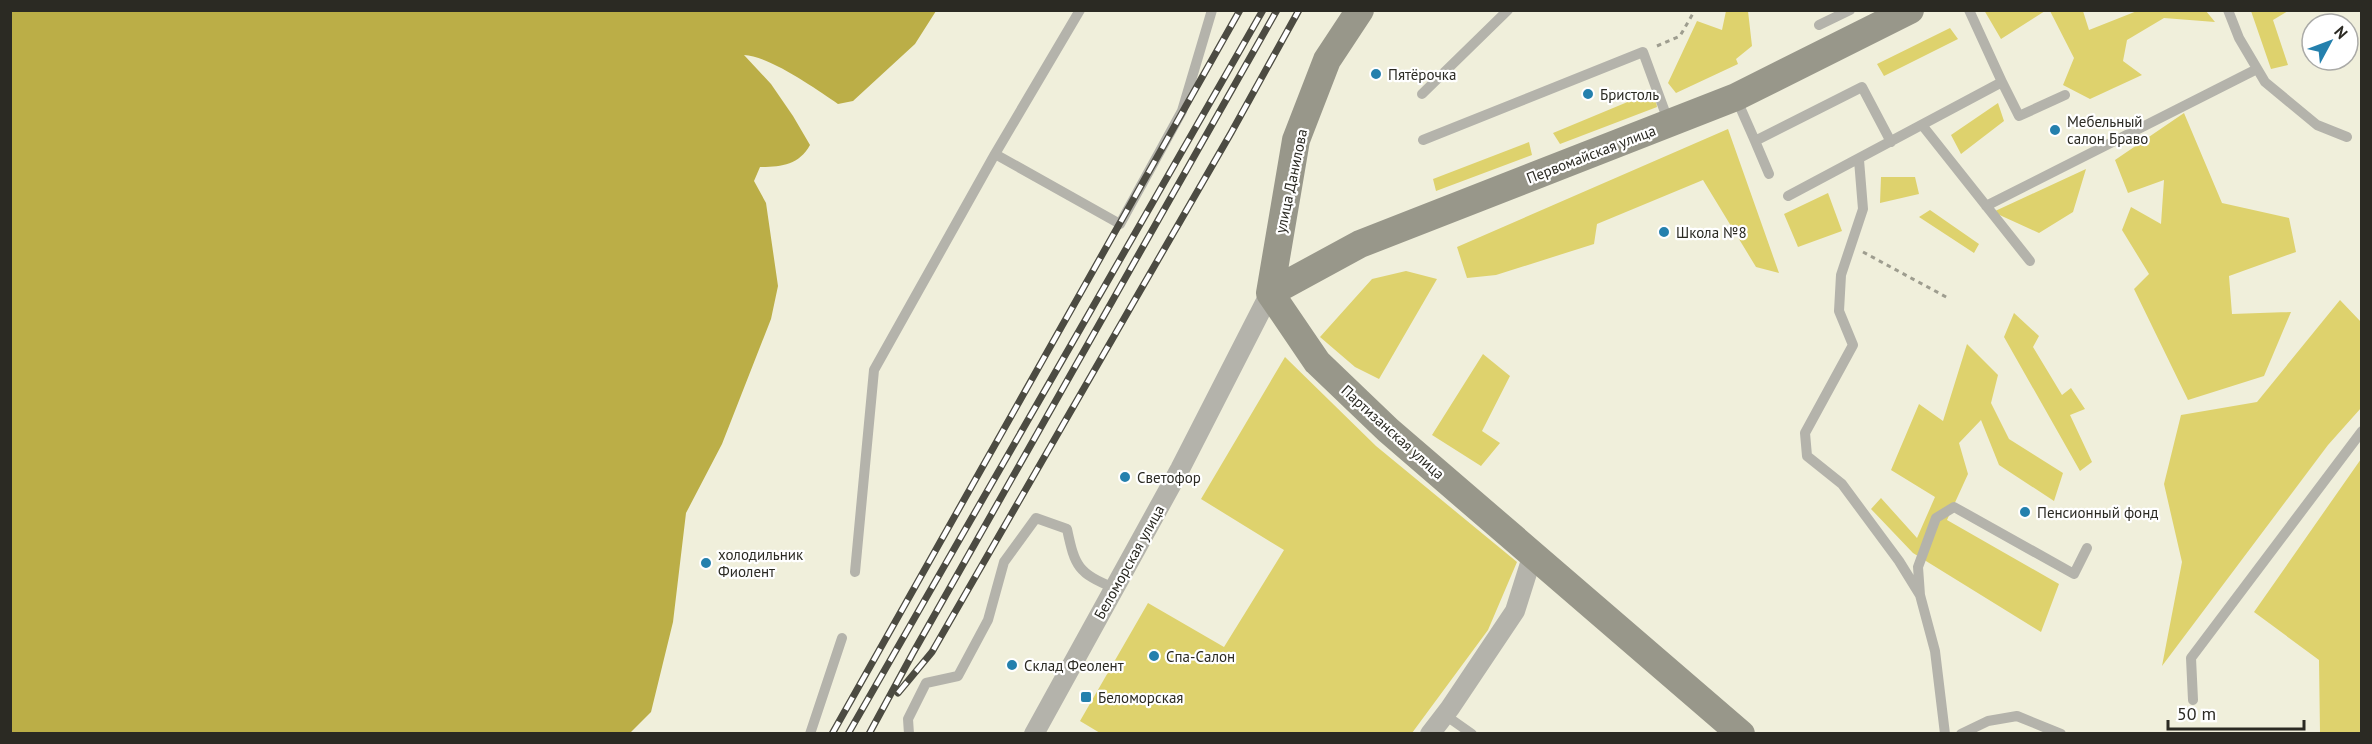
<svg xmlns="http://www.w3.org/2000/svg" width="2372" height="744" font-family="'PT Sans',sans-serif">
<rect width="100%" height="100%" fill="#f0efdb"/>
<path fill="#ded26d" d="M1984,10h61v1l-44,28z
M1726,11h22l4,35 -16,13 2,5 -62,29 -8,-10 29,-62 25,9z
M2050,11h33l6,19 48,-19h69l9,11 -51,-4 -37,22 -4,21 19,14 -52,24 -27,-14 11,-27z
M2251,11h37l-15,9 15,45 -17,4z
M1950,28l8,11 -74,37 -7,-12z
M1654,91l3,16 -97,37 -7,-11z
M1998,103l6,18 -43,33 -10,-19z
M2184,113l38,90 67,15 7,34 -67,24 3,38 59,-2 -27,64 -76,24 -54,-111 15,-15 -27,-44 9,-23 30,17 3,-44 -36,13 -13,-33z
M1728,129l51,144 -23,-6 -53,-87 -106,44 -3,20 -98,31 -29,3 -10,-31z
M1529,142l3,13 -96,36 -3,-12z
M2086,169l-13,43 -34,21 -46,-21z
M1881,177h34l4,17 -39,9z
M1828,193l14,38 -44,16 -14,-33z
M1930,210l49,34 -5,9 -55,-36z
M1406,271l31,8 -58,100 -24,-12 -35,-30 52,-58z
M2340,300l21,22v86l-33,37 -166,221 20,-104 -18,-78 17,-69 76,-13z
M2014,313l25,23 -6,11 29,48 9,-7 14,21 -15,6 22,47 -12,9 -76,-134z
M1967,344l31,31 -7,28 18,36 54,34 -9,28 -55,-36 -18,-45 -22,23 9,31 -21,46 112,64 -18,48 -128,-79 -42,-44 10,-11 36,40 18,-41 -44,-27 28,-66 24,17z
M1483,354l27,22 -28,55 18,12 -19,23 -49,-31z
M1285,357l91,89 141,116 -29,68 -76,103h-312l-20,-12 68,-118 76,44 60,-97 -83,-51z
M2361,459v274h-41l-1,-73 -65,-48z"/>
<path fill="#bbae47" d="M10,11h926l-21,33 -62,57 -15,3c-22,-15 -69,-48 -94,-49l27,29 22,32 17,29c-11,20 -29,22 -50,22l-6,14 12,22 12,83 -7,33 -49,125 -36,69 -13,109 -22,90 -21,21h-619z"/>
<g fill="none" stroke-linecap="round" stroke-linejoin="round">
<path stroke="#9e9d8f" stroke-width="3" stroke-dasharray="4.5 4.5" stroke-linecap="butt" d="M1657,46l23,-10 15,-26
M1863,252l85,46"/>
<path stroke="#b4b3ab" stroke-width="10" d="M2228,10l11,28 26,44 52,43 30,12
M1819,25l31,-15
M2002,82l17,34 46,-21
M1422,94l86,-84
M1736,98l19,43 107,-54 29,55
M1922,125l108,136
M1423,140l220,-88 26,71
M1755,141l14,33
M995,154l125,70 62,-113 30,-101
M1859,160l4,49 -22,66 -2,36 14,34 -48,88 2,23 35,28 57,77 21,34
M1788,196l214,-114 -33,-72
M1986,206l271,-137
M855,572l19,-202 121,-216 85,-144
M2193,700l-2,-42 171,-227
M1445,715l27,19
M810,734l32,-96
M909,734l-1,-15 18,-36 32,-7 30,-56 16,-58 32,-44 31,11c8,38 11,44 47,59
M1945,734l-10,-83 -15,-56 -2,-28 18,-49 18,-11 120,67 13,-26
M1961,734l27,-13 29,-5 44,18"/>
<path stroke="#b4b3ab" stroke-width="20" d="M1034,734l146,-265 90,-176
M1430,734l20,-26 65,-97 18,-57"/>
<path stroke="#98978a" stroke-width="28" d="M1270,293l90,-49 376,-147 174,-87
M1270,293l47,69 71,68 353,304
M1270,293l26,-153 31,-80 33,-50"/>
<defs>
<path id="rail" d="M898,693l34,-41 299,-519 68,-123
M832,734l408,-724
M848,734l415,-724
M869,734l44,-81 364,-643"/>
</defs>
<use href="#rail" stroke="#4c4b42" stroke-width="7"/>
<use href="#rail" stroke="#fff" stroke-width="4.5" stroke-dasharray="14" stroke-linecap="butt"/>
</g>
<g fill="#2480ad" stroke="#fff" stroke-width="2">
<circle cx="1376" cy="74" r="6"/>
<circle cx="1588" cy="94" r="6"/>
<circle cx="2055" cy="130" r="6"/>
<circle cx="1664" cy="232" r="6"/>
<circle cx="1125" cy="477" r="6"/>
<circle cx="2025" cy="512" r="6"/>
<circle cx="706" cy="563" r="6"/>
<circle cx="1154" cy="656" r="6"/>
<circle cx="1012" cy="665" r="6"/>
<rect x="1080" y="691" width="12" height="12" rx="3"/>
</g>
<g text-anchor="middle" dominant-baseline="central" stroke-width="4.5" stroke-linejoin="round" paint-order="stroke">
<g font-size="15" fill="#2b2a23" stroke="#fff" text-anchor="start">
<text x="1388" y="74">Пятёрочка</text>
<text x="1600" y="94">Бристоль</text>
<text x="2067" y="121">Мебельный<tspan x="2067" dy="17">салон Браво</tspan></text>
<text x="1676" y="232">Школа №8</text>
<text x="1137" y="477">Светофор</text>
<text x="2037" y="512">Пенсионный фонд</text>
<text x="718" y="554">холодильник<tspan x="718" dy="17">Фиолент</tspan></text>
<text x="1166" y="656">Спа-Салон</text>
<text x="1024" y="665">Склад Феолент</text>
<text x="1098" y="697">Беломорская</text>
</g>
<g font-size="15" fill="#2b2a23" stroke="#fff">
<text transform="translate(1591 154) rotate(-21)">Первомайская улица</text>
<text transform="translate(1291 181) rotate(-78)">улица Данилова</text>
<text transform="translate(1393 432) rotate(42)">Партизанская улица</text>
<text transform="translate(1129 562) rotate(-61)">Беломорская улица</text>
</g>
</g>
<rect width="2372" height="744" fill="none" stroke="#2b2a23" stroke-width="24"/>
<g transform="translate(2330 42) rotate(49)"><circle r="28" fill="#ffffff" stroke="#aaaaa7" stroke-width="1.5"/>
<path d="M0-4.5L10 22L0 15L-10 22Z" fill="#2480ad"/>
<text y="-9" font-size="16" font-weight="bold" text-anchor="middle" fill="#2b2a23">N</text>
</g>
<path d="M2168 720v9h136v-9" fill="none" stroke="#2b2a23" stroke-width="3"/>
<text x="2177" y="720" font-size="18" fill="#2b2a23" stroke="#ffffff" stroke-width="4.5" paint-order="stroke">50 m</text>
</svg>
